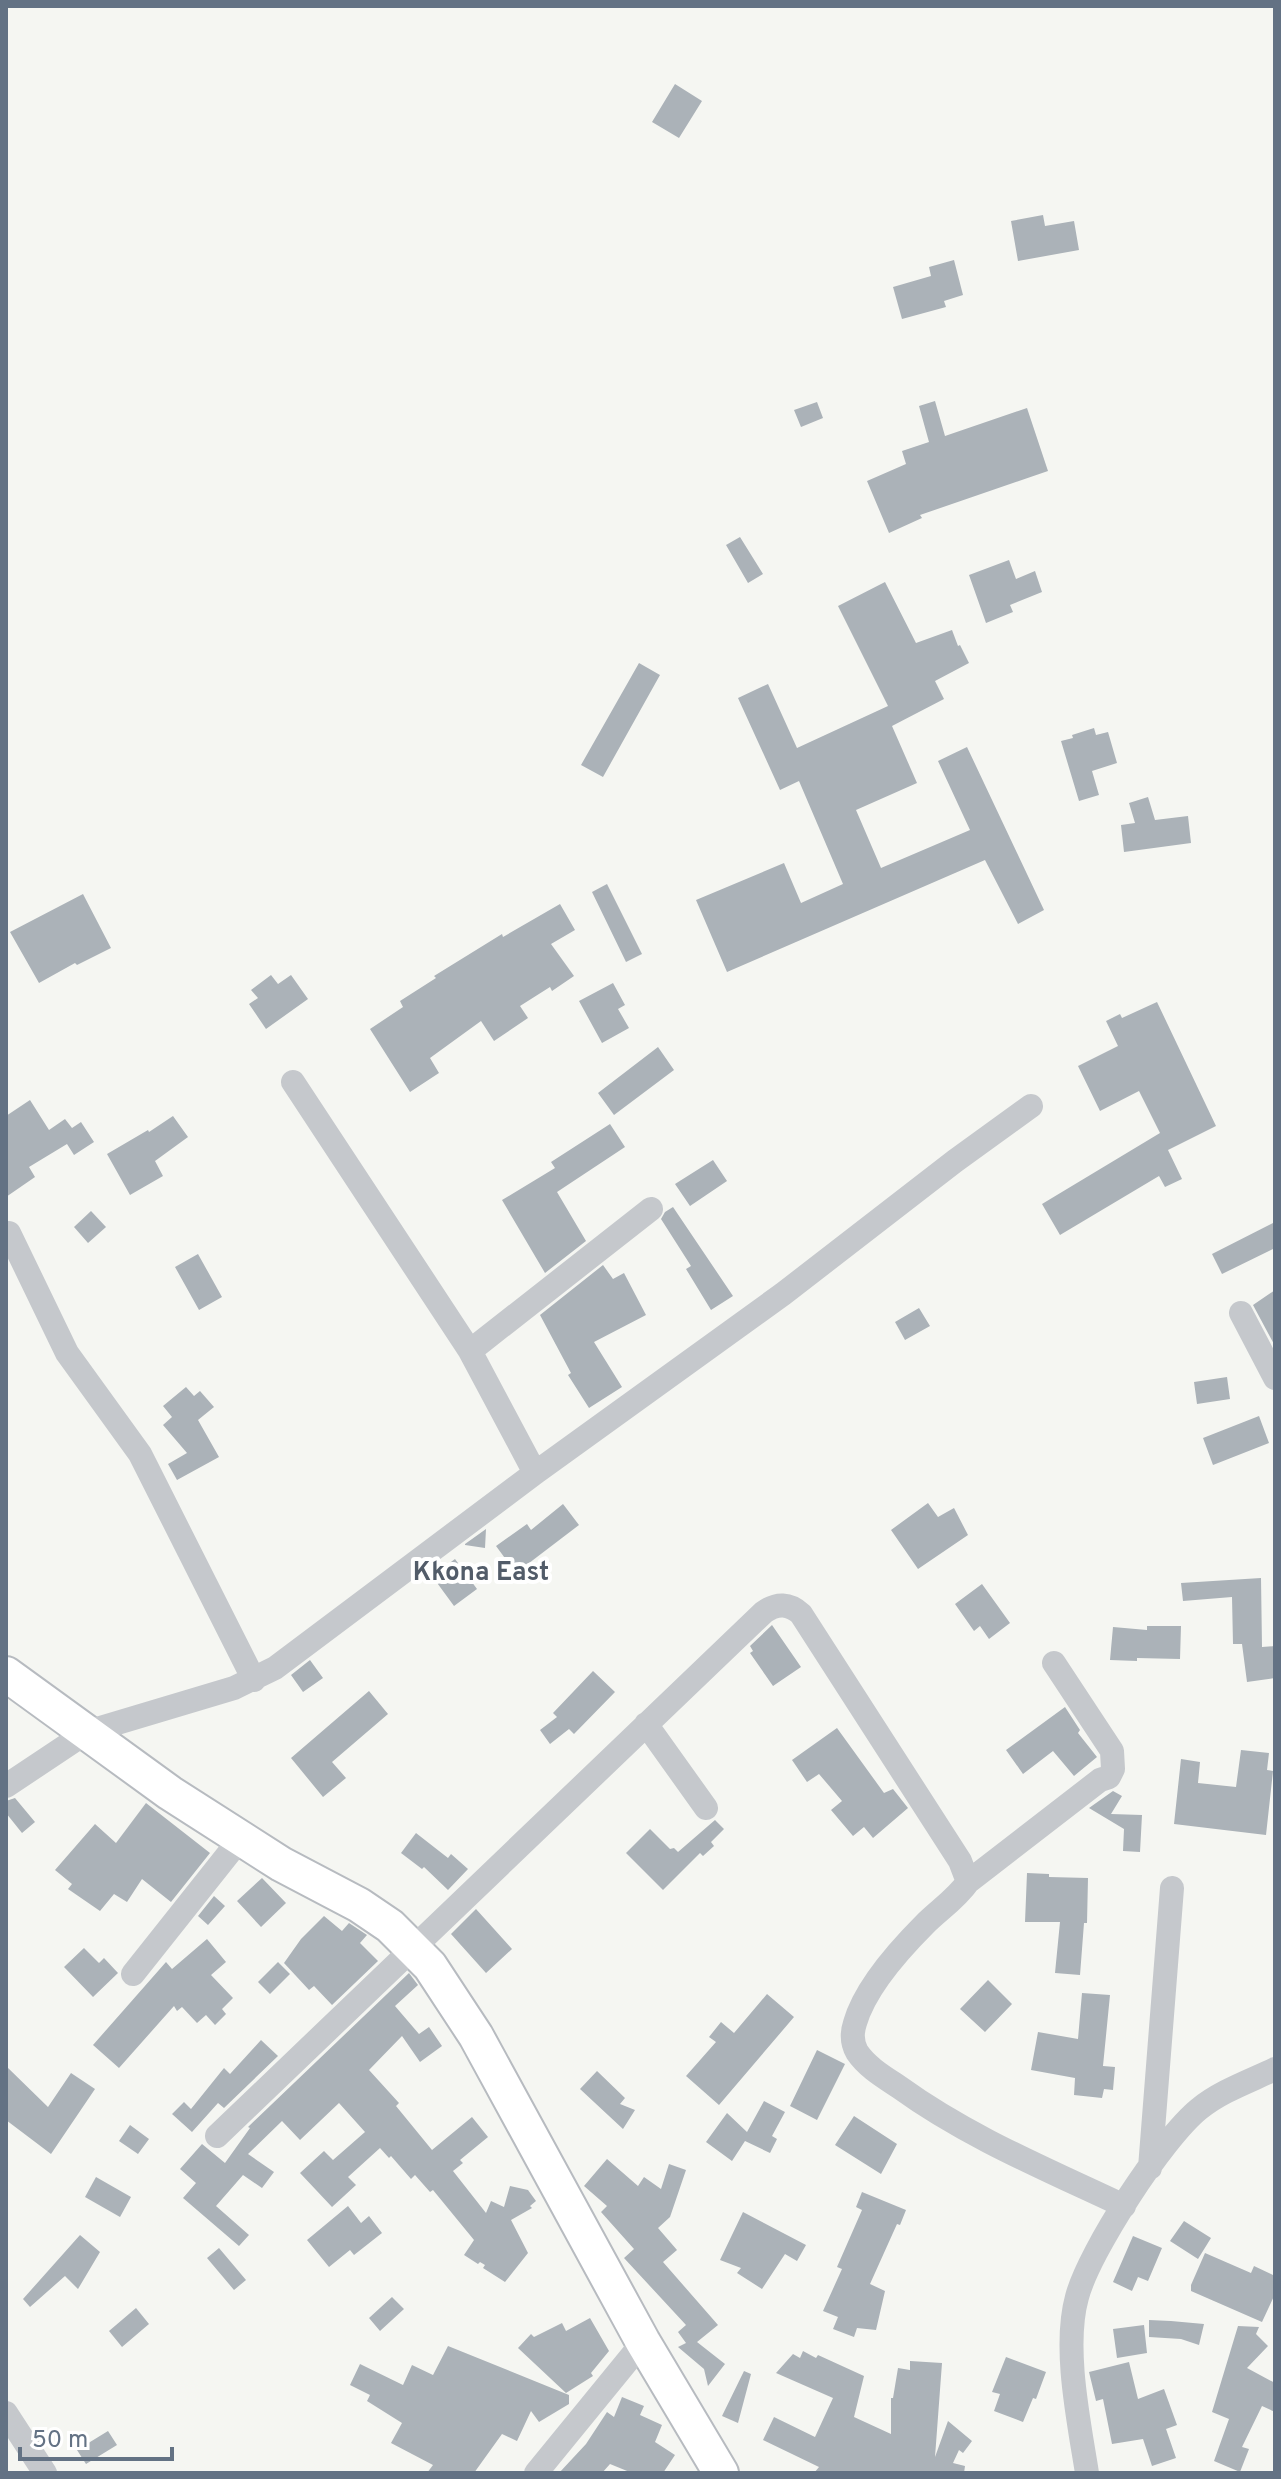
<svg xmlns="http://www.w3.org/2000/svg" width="1281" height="2479" font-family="Overpass,sans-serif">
<rect width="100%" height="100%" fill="#f5f6f2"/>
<path fill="#abb2b8" d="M675,84l27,17 -23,37 -27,-16z
M1043,215l2,11 29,-5 5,29 -61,11 -7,-40z
M954,260l9,35 -19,6 2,6 -44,12 -9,-32 38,-11 -2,-9z
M935,401l10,35 82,-28 21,63 -128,44 2,3 -33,15 -22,-52 39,-17 -4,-13 27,-9 -10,-36z
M817,402l6,16 -22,9 -7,-17z
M740,537l23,37 -15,9 -22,-38z
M1009,560l7,19 19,-8 7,21 -32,13 3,7 -27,11 -17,-48z
M885,582l31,61 36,-13 6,16 2,-1 9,18 -34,18 9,18 -52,27 25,57 -61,27 25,58 89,-38 -32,-69 29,-14 77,163 -26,14 -33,-64 -258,112 -31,-72 88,-37 17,40 42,-19 -44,-103 -19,9 -42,-92 30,-14 29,64 91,-42 -50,-100z
M639,663l21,12 -57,102 -22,-12z
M1094,728l2,7 12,-3 9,31 -25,8 7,24 -20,6 -18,-60 12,-3 -1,-3z
M1148,797l7,23 33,-4 3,27 -67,9 -3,-27 14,-2 -6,-20z
M607,884l35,70 -16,8 -34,-70z
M83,894l28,54 -34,17 -2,-2 -36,20 -29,-51z
M560,904l15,26 -24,14 23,32 -22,15 -2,-4 -30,19 8,12 -34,23 -13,-20 -51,37 9,15 -29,19 -40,-63 33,-22 -3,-6 36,-23 -2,-2 68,-42 1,3z
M271,975l7,9 13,-9 17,24 -42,30 -17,-25 9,-6 -7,-8z
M613,983l12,22 -7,4 11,19 -27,15 -23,-42z
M1157,1002l59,124 -48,24 14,29 -17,8 -6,-11 -99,59 -18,-31 118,-71 -21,-42 -39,20 -22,-45 40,-20 -12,-25 14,-7 2,4z
M658,1047l16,23 -60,45 -16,-22z
M30,1100l19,30 16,-11 7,9 9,-6 13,20 -20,13 -7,-11 -38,23 6,10 -29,20v-81z
M173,1116l15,21 -33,24 8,15 -33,19 -23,-41 41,-24 1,2z
M610,1124l15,23 -68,45 29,49 -41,32 -43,-73 53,-32 -4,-6z
M713,1160l14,21 -37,25 -15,-22z
M673,1207l60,89 -22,14 -25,-41 5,-3 -30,-47 4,-7z
M91,1211l15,16 -18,16 -14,-16z
M1275,1222v26l-53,26 -10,-20z
M198,1254l24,43 -23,13 -24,-43z
M603,1265l10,14 11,-6 22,42 -52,27 28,45 -33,21 -21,-33 3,-2 -31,-58z
M1275,1290v56l-22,-41z
M919,1308l11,18 -25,14 -10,-18z
M1227,1377l3,22 -33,5 -3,-22z
M186,1387l8,9 6,-5 14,16 -16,13 21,37 -42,23 -9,-16 19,-11 -24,-28 9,-8 -9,-11z
M1259,1416l10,27 -56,22 -10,-27z
M928,1503l10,14 16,-9 14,27 -50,34 -27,-39z
M563,1504l16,21 -63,48 -20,-27 31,-22 4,6z
M486,1529l-1,19 -20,-3v-1z
M455,1559l22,30 -23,17 -22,-30z
M1261,1578l1,69 13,-1v32l-28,4 -5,-38h-9l-1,-47 -49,4 -2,-18z
M982,1584l28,39 -21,16 -9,-13 -6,5 -19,-27z
M772,1625l29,42 -28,19 -23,-33 3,-2 -3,-5z
M1147,1626h34l-1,33 -43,-1v3l-27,-1 3,-33 34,3z
M310,1660l13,18 -20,14 -12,-17z
M593,1671l22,21 -41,42 -5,-5 -19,15 -10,-14 17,-13 -4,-4z
M369,1691l19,23 -56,48 14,16 -23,19 -32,-39z
M1065,1707l15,23 -2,3 19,24 -23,19 -21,-25 -30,23 -17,-24z
M837,1728l47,65 9,-4 15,19 -35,30 -9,-11 -11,9 -22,-26 11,-9 -23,-27 -12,8 -15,-22z
M1241,1750l28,3 -2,17 6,1 -7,64 -92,-11 7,-65 19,3 -2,21 38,4z
M1113,1791l9,5 -11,18 31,1 -2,37 -17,-1 1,-22 -35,-21z
M15,1798l20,24 -13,11 -16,-20v-12z
M146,1803l64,50 -39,49 -29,-23 -15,23 -13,-8 -14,17 -32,-22 4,-5 -17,-14 40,-46 21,19z
M715,1820l9,9 -13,13 3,4 -11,10 -3,-3 -37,37 -37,-37 24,-24 20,20 4,-1 4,4z
M416,1833l32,25 3,-4 17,15 -20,21 -24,-23 -2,2 -21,-16z
M1027,1873l22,1v3l39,1 -1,45h-3l-4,52 -25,-2 5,-51h-35z
M262,1878l24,25 -25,24 -24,-26z
M214,1896l11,10 -17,19 -10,-9z
M476,1909l36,40 -26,24 -35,-39z
M324,1916l18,15 7,-8 18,12 -7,8 18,18 -46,44 -18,-19 -5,4 -25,-27 17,-24z
M207,1939l19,23 -15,13 22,23 -11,11 4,5 -11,11 -9,-10 -9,8 -15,-16 -5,4 -3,-5 -55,62 -26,-23 73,-83 6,7z
M84,1948l15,15 5,-5 14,15 -25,24 -29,-30z
M278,1962l12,12 -20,20 -12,-12z
M409,1973l9,12 -23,21 24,28 10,-7 13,19 -22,16 -18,-26 -33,34 30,33 -3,3 36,44 40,-33 16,20 -28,23 3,3 -10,8 33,42 5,-12 13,6 6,-21 18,4 8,11 -6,5 2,2 -21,12 17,33 -23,29 -22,-14 2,-3 -5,-3 -2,2 -14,-9 10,-15 -41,-50 -3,2 -15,-17 -4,4 -20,-23 -2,2 -9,-10 -32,29 8,8 -24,22 -32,-34 24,-22 9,9 32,-28 -26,-29 -39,37 -18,-19 -34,33 26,18 -12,16 -19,-13 -27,31 33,29 -10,11 -56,-48 13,-15 -16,-14 22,-25 23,19 25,-35 -2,-1z
M988,1980l24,24 -27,28 -25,-23z
M1082,1993l28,2 -7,71 12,1 -2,23 -9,-1 -2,9 -28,-3 1,-17 -44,-8 7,-38 40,7z
M767,1994l27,23 -75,88 -33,-29 30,-34 -7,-5 12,-15 13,11z
M261,2040l17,16 -54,52 -6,-5 -26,29 -20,-18 12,-12 7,7 33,-41 6,6z
M817,2050l28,14 -28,56 -27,-14z
M6,2066l42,41 23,-34 24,16 -44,65 -45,-34z
M597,2071l28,27 -5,6 15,6 -12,19 -43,-40z
M764,2101l21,11 -13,24 5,3 -7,14 -25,-12 -13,20 -26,-19 21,-29 20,19z
M854,2116l43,28 -16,30 -46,-29z
M130,2125l19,14 -11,15 -19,-13z
M607,2159l31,27 6,-9 17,12 8,-25 17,6 -16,47 -12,11 19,22 -14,12 55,63 -21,17 28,22 -17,22 -4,-17 -26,-22 8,-4 -8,-11 8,-7 -62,-67 10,-9 -33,-37 6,-6 -23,-20z
M96,2177l35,20 -11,20 -35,-20z
M862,2192l44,18 -6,15 -3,-1 -27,60 15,7 -9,39 -19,-2 -3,9 -21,-8 5,-12 -15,-6 19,-42 -5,-2 25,-57 -6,-3z
M348,2206l13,17 8,-7 13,17 -28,22 -4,-5 -21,17 -22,-27z
M743,2212l63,33 -9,16 -12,-7 -23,35 -25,-16 4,-5 -21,-8z
M1184,2221l27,17 -13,21 -28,-18z
M80,2235l20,17 -22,37 -13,-13 -35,31 -7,-8z
M1133,2236l29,12 -14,33 -10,-4 -6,14 -19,-9z
M219,2248l27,32 -12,10 -27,-32z
M1205,2253l46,20 3,-7 21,10v18l-13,28 -71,-31v-6z
M392,2297l12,12 -24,22 -11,-13z
M136,2308l13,16 -27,23 -13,-16z
M590,2318l19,33 -18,22 2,3 -27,17 -48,-45 13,-14 3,3 28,-14 4,8z
M1149,2320l22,1 33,3 -5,21 -18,-6 -32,-2z
M1144,2325l3,28 -30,5 -4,-29z
M1238,2326l21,1 -3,7 12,12 -21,22 28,15v29l-13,-6 -20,41 7,2 -9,23 -26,-11 15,-42 -17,-7z
M448,2346l121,49v9l-30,18 -8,-11 -14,30 -15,-7 -28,39h-47l6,-8 -42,-22 11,-20 -35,-22 3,-6 -20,-10 10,-21 43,21 9,-20 21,10z
M803,2351l13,7 2,-3 46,21 -10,41 37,17v-36h2l5,-30 12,2v-9l32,2 -7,94 13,-36 24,20 -9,12 -4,-3 -6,13 12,3 -1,7h-150l5,-6 -56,-27 11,-23 41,20 18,-39 -57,-25 17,-19 7,4z
M1006,2357l40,15 -10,27 -3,-1 -10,24 -29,-11 6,-17 -8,-2z
M1129,2362l9,37 26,-10 13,36 -11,4 10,29 -24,8 -9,-27 -31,5 -9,-45 -7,2 -7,-29z
M744,2371l7,3 -13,49 -16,-7z
M622,2397l22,9 -4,9 22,10 -7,17 20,13 -12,18h-31l-22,-9 -8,9h-43l27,-29 21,-32 7,5z
M108,2431l9,14 -31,19 -9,-14z"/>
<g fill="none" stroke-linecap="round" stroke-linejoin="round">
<defs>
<path id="secondary" d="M6,1674l164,119 111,71 78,41 31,21 40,40 46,70 167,306 78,131"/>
</defs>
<use href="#secondary" stroke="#b7bbc0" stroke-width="38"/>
<path stroke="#c5c8cc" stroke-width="24" d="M293,1082l177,269 65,122
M9,1233l58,120 73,101 114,226
M1241,1313l34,65
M470,1351l181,-142
M646,1724l60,84
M6,1786l81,-54 147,-44 41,-20 260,-195 248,-179 172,-133 76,-55
M968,1882l132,-102 9,-3 4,-8 -1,-18 -58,-88
M133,1974l108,-136
M217,2136l547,-524c13,-9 25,-9 37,2l159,247 8,21c-12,17 -29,28 -43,42 -25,25 -60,64 -70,99 -3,9 -3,20 2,29 10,15 27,25 42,35 69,50 149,83 225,119
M1150,2168l22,-280
M6,2413l39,60
M536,2473l107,-131
M1087,2473c-8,-51 -24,-126 -10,-176 12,-46 86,-159 122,-188 22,-18 51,-28 76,-40"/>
<use href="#secondary" stroke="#fff" stroke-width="34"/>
</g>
<g text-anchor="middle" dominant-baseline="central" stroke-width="8" stroke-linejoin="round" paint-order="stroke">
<g font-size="26" font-weight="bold" fill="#525c69" stroke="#fff">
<text x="481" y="1573">Kkona East</text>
</g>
</g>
<rect width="1281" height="2479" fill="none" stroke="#637284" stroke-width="16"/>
<path d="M20 2447v12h152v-12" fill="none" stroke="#637284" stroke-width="4"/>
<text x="32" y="2447" font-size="24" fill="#637284" stroke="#ffffff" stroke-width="6" paint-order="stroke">50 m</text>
</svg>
